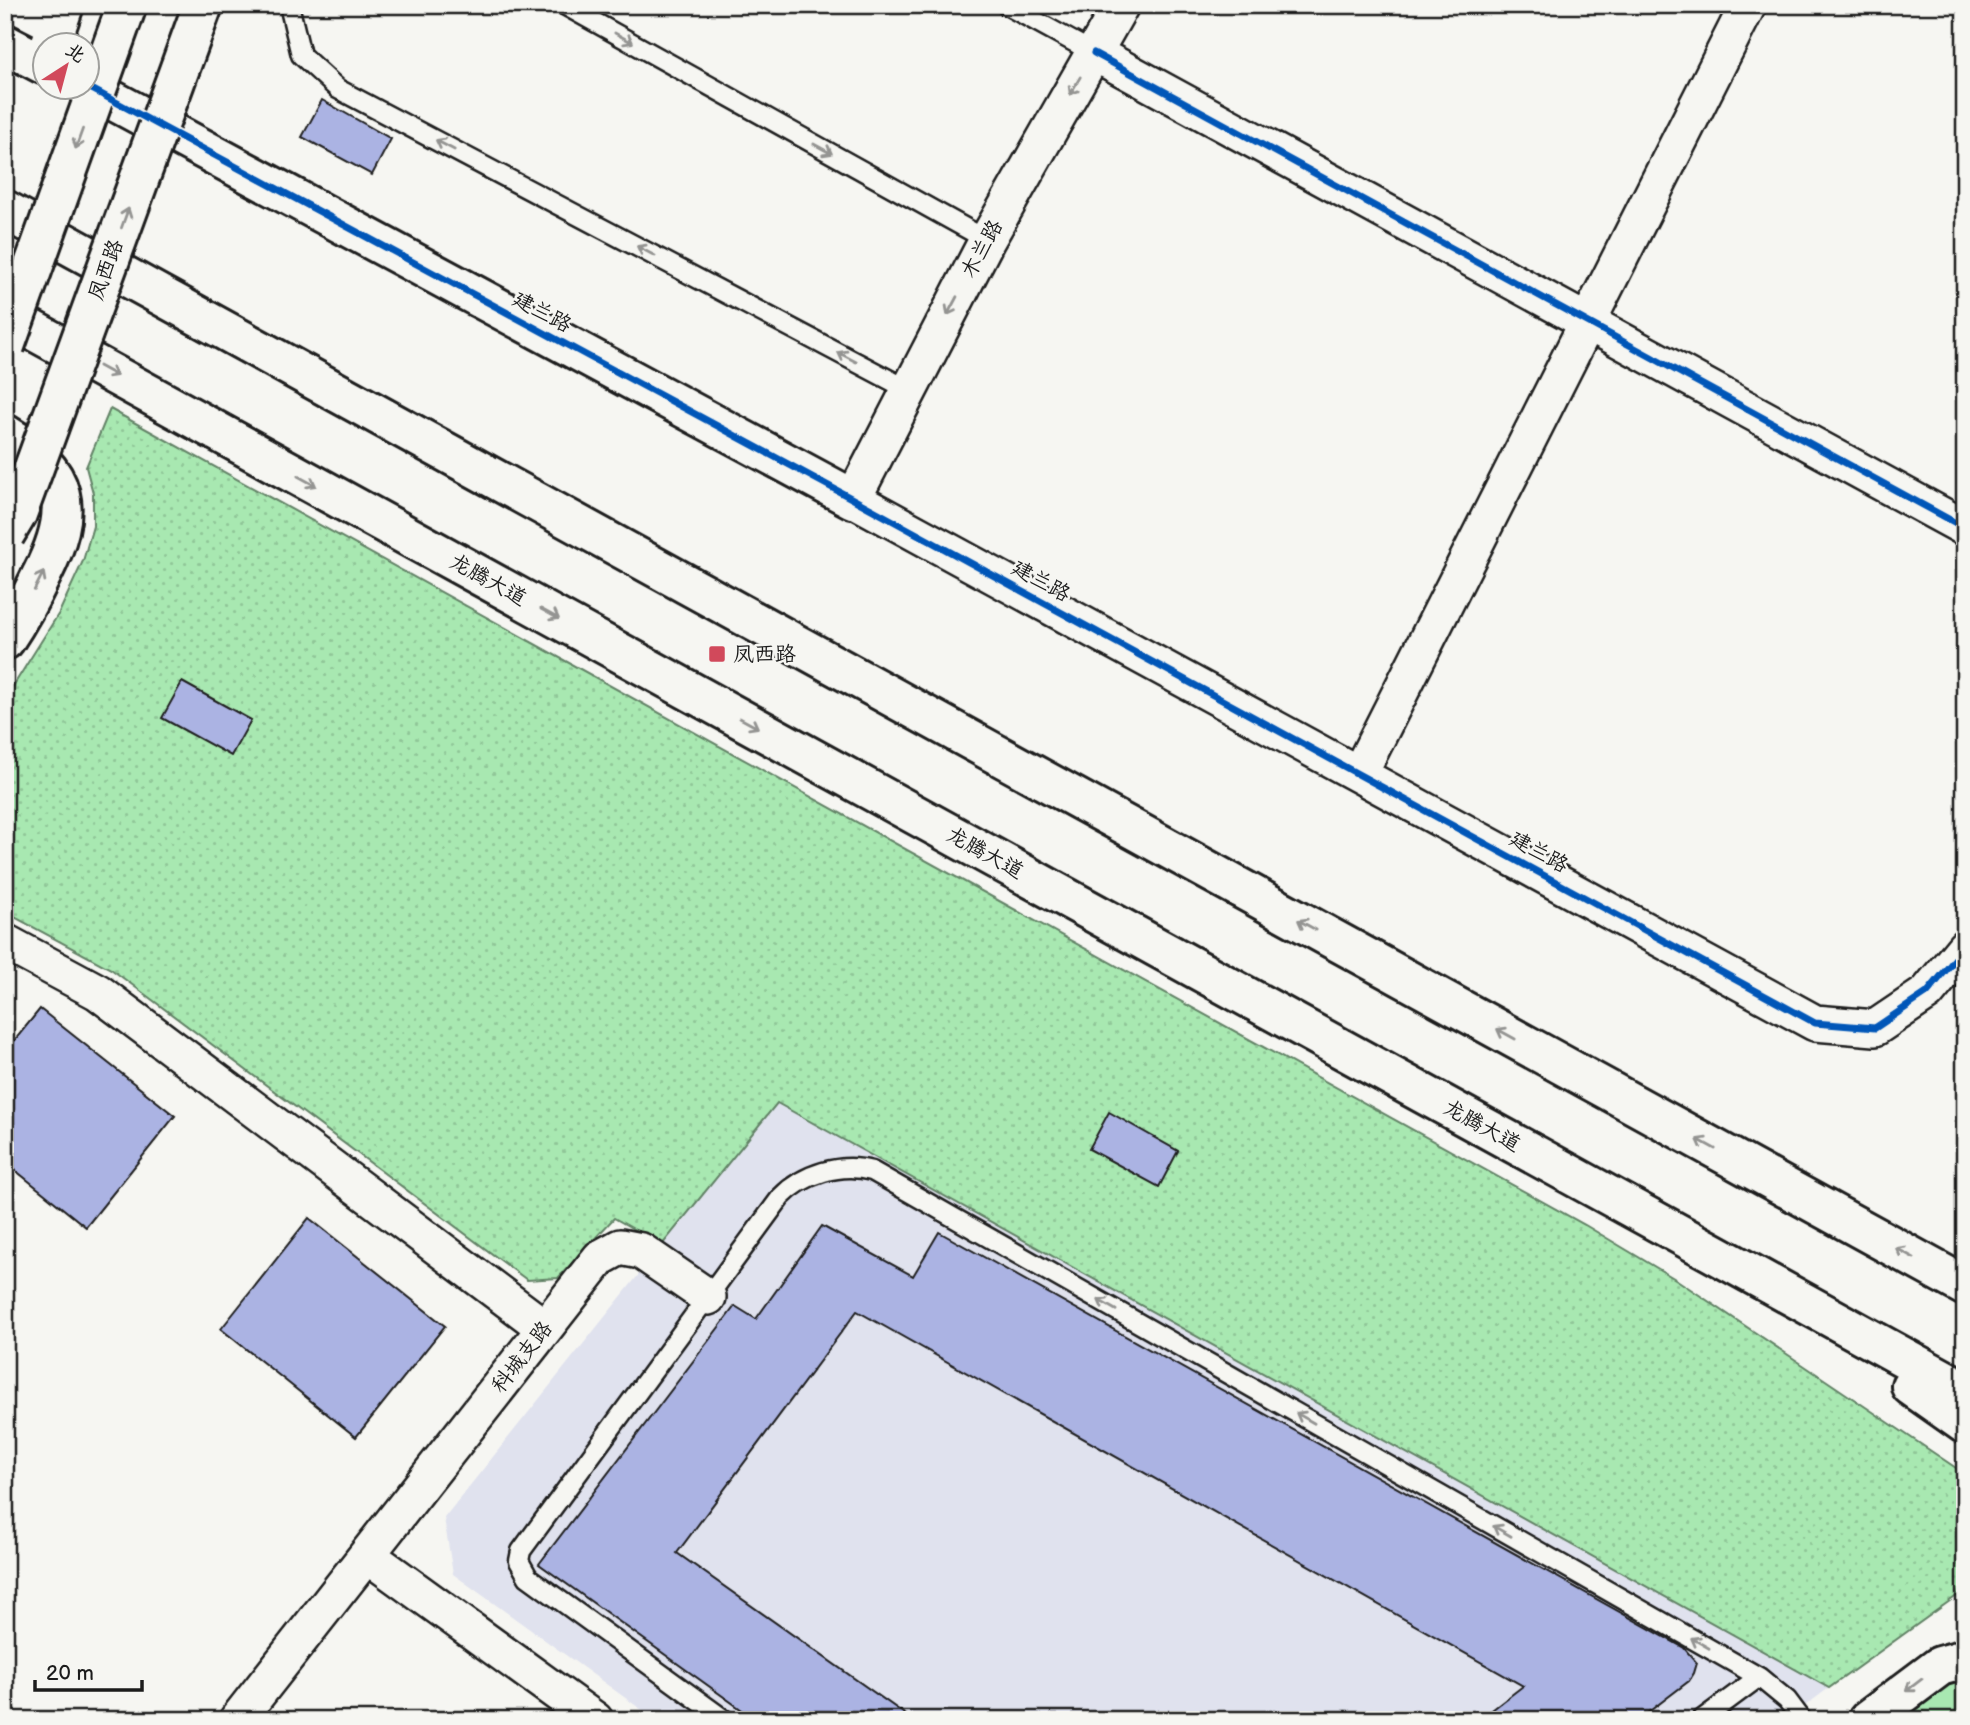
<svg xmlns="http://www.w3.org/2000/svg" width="1970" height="1725" font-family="'Balsamiq Sans','LXGW WenKai TC',sans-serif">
<defs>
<pattern id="park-dots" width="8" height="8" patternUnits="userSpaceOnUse" patternTransform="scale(1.75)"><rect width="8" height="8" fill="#a8e8b1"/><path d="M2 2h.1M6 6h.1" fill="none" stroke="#90c698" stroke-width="1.8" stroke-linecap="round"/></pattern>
</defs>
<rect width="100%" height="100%" fill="#f6f6f2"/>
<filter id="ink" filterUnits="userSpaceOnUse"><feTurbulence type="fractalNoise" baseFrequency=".0143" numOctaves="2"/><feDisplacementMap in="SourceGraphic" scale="14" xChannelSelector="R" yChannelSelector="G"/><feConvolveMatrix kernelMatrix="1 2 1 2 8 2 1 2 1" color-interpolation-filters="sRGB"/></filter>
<g filter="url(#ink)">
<path fill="#e0e2ee" d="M776,1103l1053,585 -43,32h-1130l-203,-146 -9,-56z"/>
<path fill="#a8e8b1" stroke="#628266" stroke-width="2" d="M1951,1681h14v39h-66z"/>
<path fill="url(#park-dots)" stroke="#628266" stroke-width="2" d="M110,409l1475,816 92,55 288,194v116l-136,98 -1052,-585 -115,142 -48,-27 -56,60 -31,2 -416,-311 -106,-57v-213l54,-86 24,-52 10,-35v-33l-7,-26z"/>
<path fill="#abb3e3" stroke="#1c1c1c" stroke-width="2" d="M322,100l69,39 -19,36 -70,-38z
M182,682l69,38 -20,36 -69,-38z
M40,1009l135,107 -89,111 -81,-65v-110z
M1109,1112l69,39 -19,36 -70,-38z
M309,1218l136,108 -89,111 -135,-108z
M822,1226l91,50 26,-44 745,416 13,15 -3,10 -5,8 -51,39h-159l44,-34 -666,-375 -180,242 236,167h-157l-217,-156 196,-258 21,13z"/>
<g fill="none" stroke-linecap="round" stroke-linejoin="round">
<defs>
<path id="service" d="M289,5l12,50 37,34 569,300
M564,5l423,235
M1006,5l88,48
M725,1720l-197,-143 -9,-16 2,-10 260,-354c22,-23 60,-35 91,-26l887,506 28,23 15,20
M1701,1720l58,-43"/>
<path id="minor" d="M1121,5l-134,235 -134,259 962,524 60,5 52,-35 38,-46
M1094,53l871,475
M1359,774l389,-769
M5,942l93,50 447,336
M367,1555l228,165
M237,1720l363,-462 20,-11 21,4 67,46"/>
<path id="tertiary" d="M88,87l765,412
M5,434c64,38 70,75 37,140 -11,23 -23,45 -37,66"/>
<path id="secondary" d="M20,5l37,19
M5,44l38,20 3,-7
M50,46l14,-41
M1868,1720l72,-54 25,-7"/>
<path id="trunk" d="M5,210l1960,1076
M5,315l1960,1076
M1911,1386l54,38"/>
</defs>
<use href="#service" stroke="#1c1c1c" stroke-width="23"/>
<use href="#minor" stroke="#1c1c1c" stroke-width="40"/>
<use href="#tertiary" stroke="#1c1c1c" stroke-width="44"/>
<use href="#secondary" stroke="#1c1c1c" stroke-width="44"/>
<use href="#trunk" stroke="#1c1c1c" stroke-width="44"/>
<use href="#service" stroke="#f6f6f2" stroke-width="18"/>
<use href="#minor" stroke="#f6f6f2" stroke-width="35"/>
<use href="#tertiary" stroke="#f6f6f2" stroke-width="38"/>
<use href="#secondary" stroke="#f6f6f2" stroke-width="38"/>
<use href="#trunk" stroke="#f6f6f2" stroke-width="38"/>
<defs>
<path id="primary-bridge" d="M5,346l122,-341
M5,534l12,-20 186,-509"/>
</defs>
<use href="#primary-bridge" stroke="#1c1c1c" stroke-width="44" stroke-linecap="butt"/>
<use href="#primary-bridge" stroke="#f6f6f2" stroke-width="38"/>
<defs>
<path id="cycleway" d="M1094,53l871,475
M88,87l765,412 962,524 60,5 52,-35 38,-46"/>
</defs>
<use href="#cycleway" stroke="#f6f6f2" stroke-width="11"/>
<use href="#cycleway" stroke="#0057b8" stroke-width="7"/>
</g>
<defs><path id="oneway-shaft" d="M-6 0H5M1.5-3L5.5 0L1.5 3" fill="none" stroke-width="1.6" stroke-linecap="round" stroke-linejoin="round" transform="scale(1.75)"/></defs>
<g stroke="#949492">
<use href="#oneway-shaft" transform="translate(624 38) rotate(29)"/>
<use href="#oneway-shaft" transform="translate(1075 86) rotate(120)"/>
<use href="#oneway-shaft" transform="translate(79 139) rotate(110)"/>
<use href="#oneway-shaft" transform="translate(445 145) rotate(-152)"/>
<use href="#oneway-shaft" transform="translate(823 149) rotate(29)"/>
<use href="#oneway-shaft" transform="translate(125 218) rotate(-70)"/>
<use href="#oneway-shaft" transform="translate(646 251) rotate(-152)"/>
<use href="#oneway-shaft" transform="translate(952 306) rotate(118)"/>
<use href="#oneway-shaft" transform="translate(847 357) rotate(-152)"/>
<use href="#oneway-shaft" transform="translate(108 371) rotate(29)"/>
<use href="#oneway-shaft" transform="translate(307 481) rotate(29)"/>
<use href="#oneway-shaft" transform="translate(39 581) rotate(-63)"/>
<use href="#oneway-shaft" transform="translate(550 614) rotate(29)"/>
<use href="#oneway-shaft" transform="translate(749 723) rotate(29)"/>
<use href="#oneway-shaft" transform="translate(1307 925) rotate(-151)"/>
<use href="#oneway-shaft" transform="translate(1506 1034) rotate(-151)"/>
<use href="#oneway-shaft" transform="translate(1706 1144) rotate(-151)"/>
<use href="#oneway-shaft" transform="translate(1905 1253) rotate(-151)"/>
<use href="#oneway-shaft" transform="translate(1107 1305) rotate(-150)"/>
<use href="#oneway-shaft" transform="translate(1305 1418) rotate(-150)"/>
<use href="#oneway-shaft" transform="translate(1502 1531) rotate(-150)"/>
<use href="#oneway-shaft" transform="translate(1700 1643) rotate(-150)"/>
<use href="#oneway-shaft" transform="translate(1914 1685) rotate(143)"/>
</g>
</g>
<rect fill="#d1495b" stroke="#f6f6f2" stroke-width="2.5" x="708" y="645" width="18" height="18" rx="3.5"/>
<g text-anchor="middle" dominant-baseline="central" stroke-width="5" stroke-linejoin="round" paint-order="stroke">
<g font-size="21" fill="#1c1c1c" stroke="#f6f6f2">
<text transform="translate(982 249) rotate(-61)">木兰路</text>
<text transform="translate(106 270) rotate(-70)">凤西路</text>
<text transform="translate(542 312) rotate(28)">建兰路</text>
<text transform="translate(488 580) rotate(29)">龙腾大道</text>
<text transform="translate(1041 581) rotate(29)">建兰路</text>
<text transform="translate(1539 852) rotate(29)">建兰路</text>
<text transform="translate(985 853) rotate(29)">龙腾大道</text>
<text transform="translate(1482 1126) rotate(29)">龙腾大道</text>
<text transform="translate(522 1357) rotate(-52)">科城支路</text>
</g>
<g font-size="21" fill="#1c1c1c" stroke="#f6f6f2" text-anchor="start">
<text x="733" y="654">凤西路</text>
</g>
</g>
<rect width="1970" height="1725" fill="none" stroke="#f6f6f2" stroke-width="28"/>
<rect x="14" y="14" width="1942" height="1697" fill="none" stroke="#1c1c1c" stroke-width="2.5" filter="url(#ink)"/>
<g transform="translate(66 66) rotate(36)"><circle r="33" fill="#f6f6f2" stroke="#9f9f9c" stroke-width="2"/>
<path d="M0-5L12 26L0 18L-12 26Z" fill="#d1495b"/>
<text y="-10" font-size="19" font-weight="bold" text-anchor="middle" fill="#1c1c1c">北</text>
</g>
<path d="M35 1680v10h107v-10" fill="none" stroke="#1c1c1c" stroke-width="3.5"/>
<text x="46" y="1680" font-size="21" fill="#1c1c1c" stroke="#f6f6f2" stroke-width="5" paint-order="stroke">20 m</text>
</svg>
